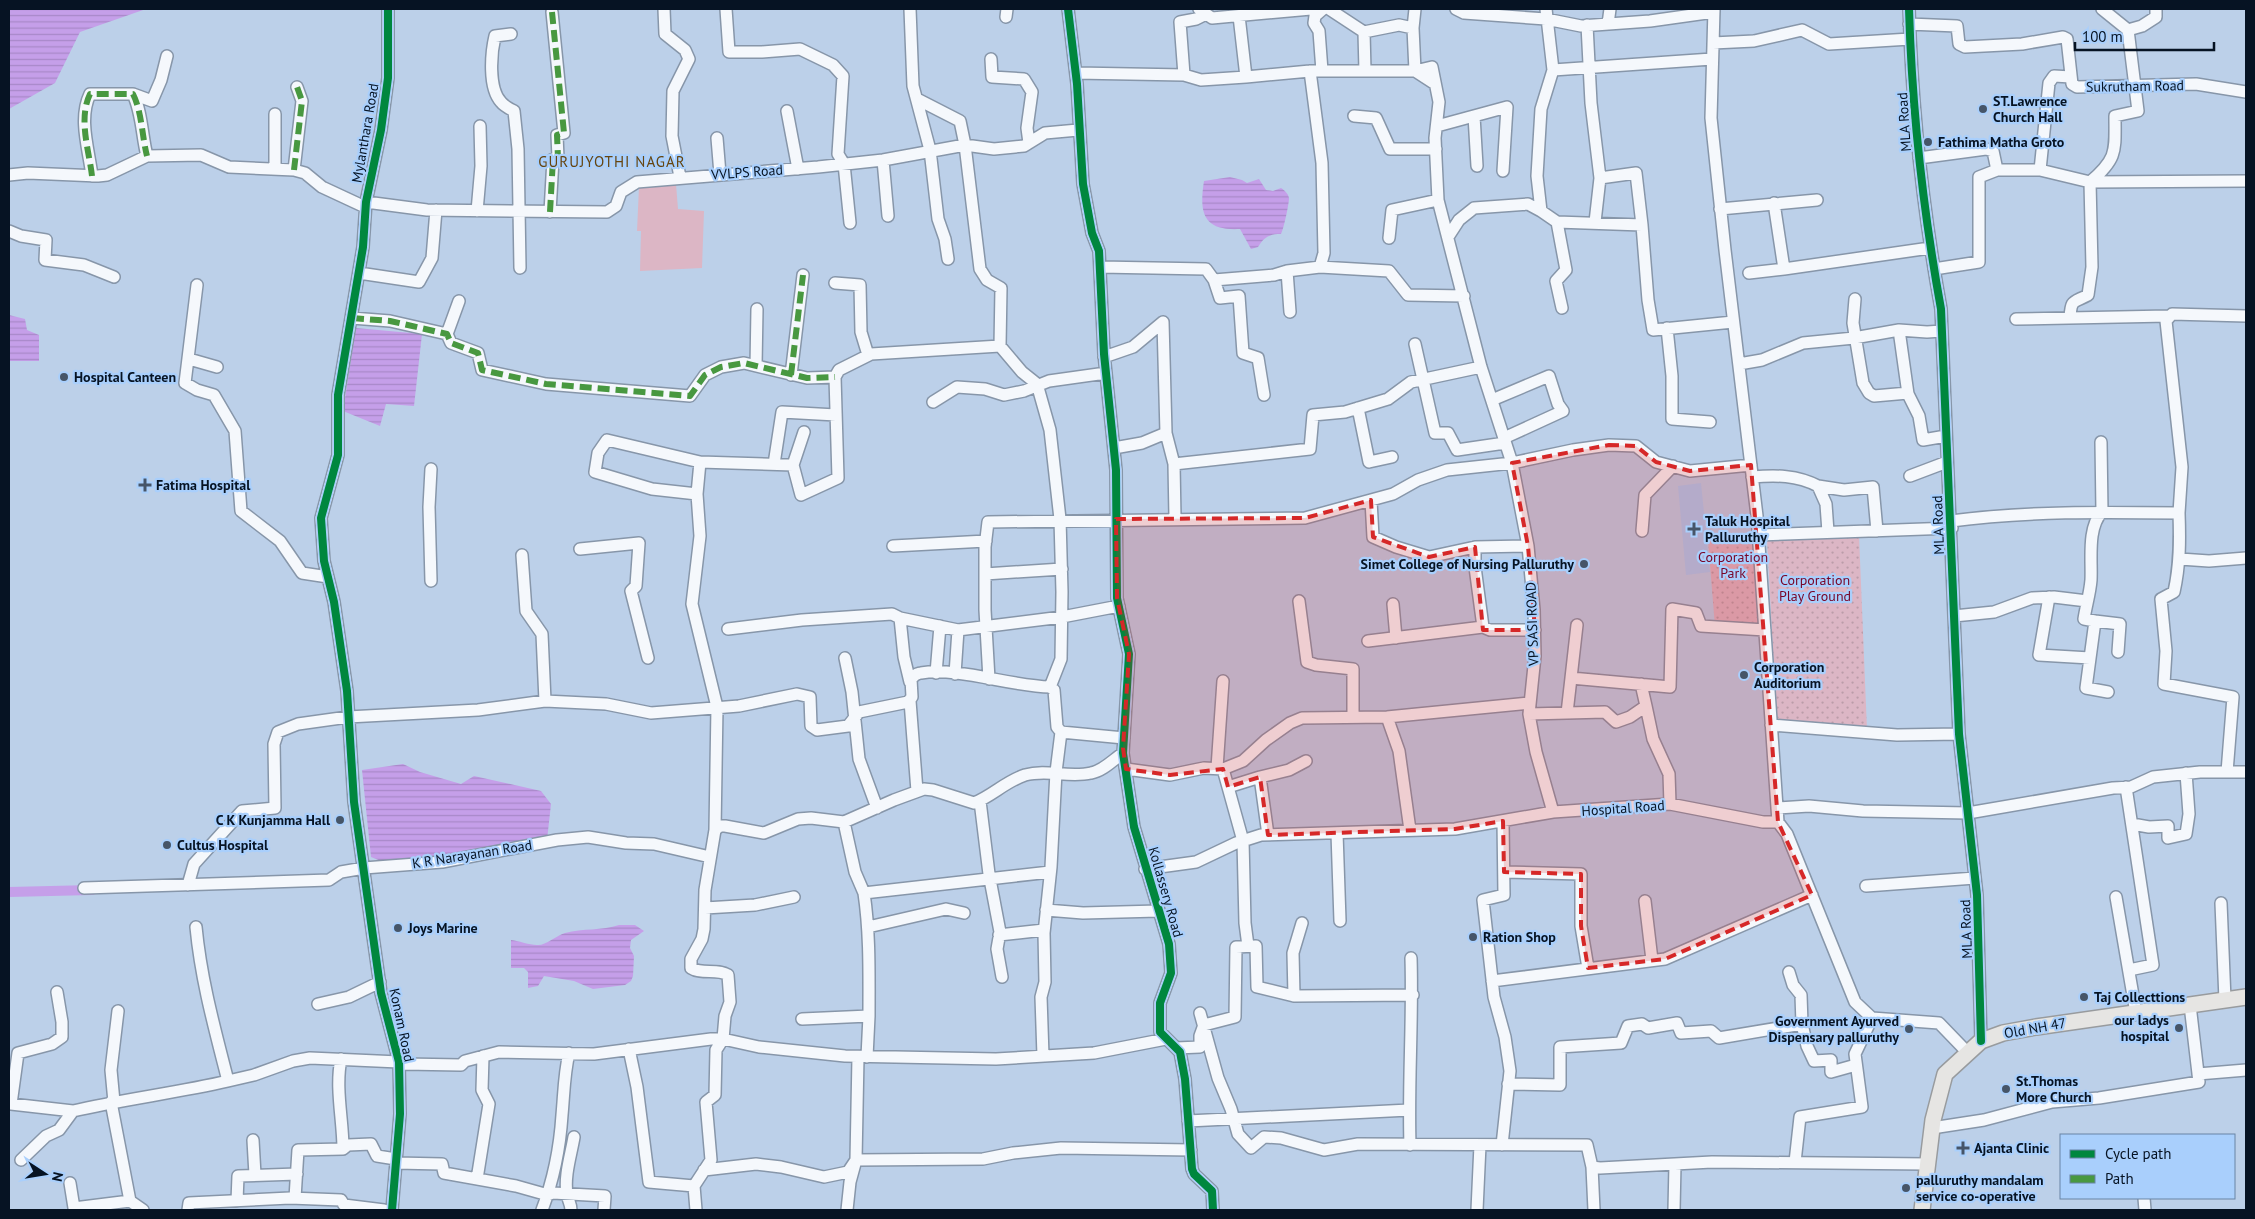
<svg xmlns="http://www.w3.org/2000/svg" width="2255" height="1219" font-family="'PT Sans',sans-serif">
<defs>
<pattern id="park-dots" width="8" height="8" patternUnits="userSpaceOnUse" patternTransform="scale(1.25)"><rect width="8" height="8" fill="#dcb6c5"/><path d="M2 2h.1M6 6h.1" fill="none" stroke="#bb9ca9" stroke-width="1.8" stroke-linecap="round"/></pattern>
<pattern id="water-rules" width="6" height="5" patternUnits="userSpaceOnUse" patternTransform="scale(1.25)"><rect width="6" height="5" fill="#c59fe9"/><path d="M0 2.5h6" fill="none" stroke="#a888c8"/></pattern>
</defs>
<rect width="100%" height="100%" fill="#bcd0e9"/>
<!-- built -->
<path fill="#acccf3" d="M1701 483 1710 572 1686 575 1678 486Z"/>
<!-- green -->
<path fill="#dcb6c5" d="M676 184 678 209 704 211 702 268 640 271 641 231H637L639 187Z"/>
<!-- park -->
<path fill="url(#park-dots)" d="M1859 535 1867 730 1777 727 1767 539Z
M1755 536 1760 630 1715 627 1708 540Z"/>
<!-- water -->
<path fill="url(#water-rules)" d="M9 9H146L80 32 55 83 9 109Z
M1230 177 1242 180 1247 183 1259 179 1266 190 1273 191 1281 188C1284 190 1288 193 1289 198 1289 204 1284 228 1281 234 1269 234 1264 237 1258 247L1251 249 1240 229C1203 231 1199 213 1204 181Z
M9 315 25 319 27 330 39 335V361H9Z
M356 328 422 334 414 406 386 404 380 426 343 411Z
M403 764 420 772 461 784 474 776 541 791 551 804 547 840 386 863 371 857 362 770Z
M619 925H635L644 931 631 940 630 948 634 956 633 976 631 981 625 985 593 989 574 981 544 976 538 986 528 988V972L524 968H511V940C520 941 529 945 537 945 545 946 556 936 565 933 583 928 602 931 619 925Z"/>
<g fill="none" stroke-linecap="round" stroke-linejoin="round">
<!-- canal -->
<path stroke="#c59fe9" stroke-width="10" d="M9 892 92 890"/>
<!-- minor casing -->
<g stroke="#8796a9" stroke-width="14">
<path id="minor" d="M388 9V78L381 130 366 202 363 247 338 395V455L321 518 324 561 334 602 347 691 354 802 381 993 399 1062 400 1114 392 1210
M664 9 665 34 685 50 689 59 673 91 672 136 680 177
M726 9 729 52H762L800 49 833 65 843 76 838 154 844 164 850 223
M910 9 913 86 930 150 938 219 945 239 948 259
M1068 9 1077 84 1083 184 1092 233 1099 251 1104 354 1116 470 1117 598 1129 654 1123 753 1134 827 1169 944 1171 973 1160 1003V1032L1180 1052 1185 1079 1192 1169 1194 1174 1212 1191 1213 1210
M1199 9 1212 18 1311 9
M1329 9 1364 32 1399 25 1413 28 1415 71 1435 84
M1456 9 1464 13 1546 19 1581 26 1650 21 1714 12
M1546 9 1553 70 1712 59
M1714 9 1711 118 1725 250 1757 516 1778 822
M1909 9C1912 109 1923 210 1941 309L1959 734 1977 895 1981 1041
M1006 17 1007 9
M1608 24 1610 9
M1909 24 1957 26 1959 44 1965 47 2022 44 2063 37 2067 39 2072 84 2077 87 2196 84 2246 92
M1587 25 1591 103 1600 178 1636 173 1642 225
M1413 28 1415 9
M2128 30 2142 26 2156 17V9
M1364 32 1365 71
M511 34 495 36C491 53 488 88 501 102 504 106 510 109 514 111L518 149 520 268
M1713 43 1754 41 1802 30 1829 44 1910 39
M991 59 992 77 1024 79 1032 92 1027 128 1029 143
M1553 70 1541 109 1537 176 1541 211 1557 222 1642 225 1648 300 1653 330 1733 322
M1322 71 1319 31 1314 23 1315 16 1323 9
M1076 73 1184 75 1201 80 1246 77 1239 16
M1184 75 1180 22 1196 19 1206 14
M1246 77 1310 71H1415L1432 67 1439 102 1435 138 1438 200 1481 367 1512 463 1528 546 1534 610 1535 656 1529 714 1536 752 1553 812
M133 94 152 101 161 80 167 56
M917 99 960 121 965 145 980 269 987 280 1001 288 1000 346 1022 372 1037 384 1050 430 1060 519 1062 592 1061 659 1050 687
M787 111 798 169
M275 114V169
M1354 116 1376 118 1390 149H1436
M1474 116 1477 166
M1437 126 1507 107 1503 171
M717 138 720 174
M1919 158 1986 149 1993 151 1997 170H2040L2049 83 2054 76 2071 77
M883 160 888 216
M294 170 302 101 297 87
M2040 170 2090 182 2246 181
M9 175 28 173 98 176 107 175 147 156 201 155 229 167 294 170 305 173 322 187 365 207
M92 176C89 150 78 119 90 94H133C142 112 142 137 147 156
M366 202 427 210 607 212 616 206 621 192 637 182 818 167 883 160 965 145 994 149 1024 146 1045 133 1078 130
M1774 203 1784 269 1930 248
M1720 209 1817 200
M477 211 481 166 480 126
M550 212 553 159 558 158 557 135 564 133 552 12
M1557 222 1566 270 1556 281 1562 308
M1595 222 1600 178
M9 231 21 236 46 240 45 260 84 265 114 277
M1448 237 1459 220 1474 208 1528 204 1541 211
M1389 238 1392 210 1438 200
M1100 267 1206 269 1214 280 1274 275 1287 271 1320 267 1324 253 1322 163 1310 71
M1320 267 1389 271 1408 295 1464 296
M1934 269 1979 262V177L1997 170
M1287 271 1290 312
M359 273 419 282 432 258 436 210
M1749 273 1784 269
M1214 280 1220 298 1239 296 1243 353 1258 358 1264 395
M835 283 860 285 861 332 868 355
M197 285 185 383 197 390 214 395 235 431 241 511 280 541 302 573 328 577
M1855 299 1853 323 1863 383 1869 393 1874 396 1908 393
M352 318 390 321 447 334 451 343 478 353 482 370 546 384 690 396 705 375 721 367 744 363 807 378 835 377
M2070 318C2071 299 2073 303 2088 295L2092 267 2090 182C2118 158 2115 151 2115 116L2138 111 2128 30 2102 9
M2016 319 2168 316
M1667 328 1672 376V419L1710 422
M1899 330 1908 394 1919 416 1923 440 1946 436
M447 334 459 301
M1415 344 1435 433H1448L1457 450 1505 443
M1104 357 1133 347 1163 322 1166 433
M189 359 217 367
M1739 364 1762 360 1803 343 1854 338 1899 330 1927 332 1942 331
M756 366 757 309
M791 375 803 275
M1492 400 1549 376 1558 404 1563 411 1504 438
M933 402 957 387 985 389 1004 395 1024 391 1049 381 1106 373
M1358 408 1369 462 1392 457
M804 432 793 465 801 495 838 478 835 377 839 370 871 354 1000 346
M2101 442 2102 512C2087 528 2092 559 2091 580 2090 593 2086 606 2084 619L2095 621 2086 688 2108 692
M1114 448 1142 443 1166 433 1174 464
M700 462 697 494 700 536 692 604 717 707 715 830
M774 464 782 412 836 415
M431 469 429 507 431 581
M1910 476 1947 462
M1752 477C1776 475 1797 475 1818 486L1826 504 1828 532
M1818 486 1844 490 1873 487 1877 531
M697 494 652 489 595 472 598 453 607 440 700 462 793 465
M1371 500 1373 537 1396 547 1429 557 1475 547 1528 546
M2179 513C2180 540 2180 565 2174 592L2161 599 2166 651 2164 684 2233 697 2227 772
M1175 518 1174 464 1310 449 1313 415 1345 412 1388 399 1411 382 1481 367
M1951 521C2027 511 2103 512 2179 513L2182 467 2166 321 2172 314 2246 316
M1642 531 1645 495 1673 466
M1758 535 1952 528
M893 546 986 541
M1475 547V567L1483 627 1490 630H1535
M580 549 639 543 636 586 631 591 648 658
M522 555 526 611 542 634 545 701
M2180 559 2209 561 2246 558
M985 574 1062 569
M2049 597 2039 655 2090 658
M1299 601 1307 662 1316 665 1353 669V717
M1393 604 1396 638
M1954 616 1994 612 2032 598 2054 597 2087 601
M900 618 904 657 910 682
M2095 621 2120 624 2118 652
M1577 625 1571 678 1670 687 1672 609 1696 613 1701 626 1765 630
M728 629 802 620 892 614 900 618 958 630
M1368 641 1483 627
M845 658 852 692 859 759 877 808
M936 673 940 626
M955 674 958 630 1062 617 1119 606
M989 679 985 610V547L988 522 1305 518 1393 494 1418 480 1447 470 1512 463 1573 450 1609 445 1636 446 1656 462 1690 471 1751 465
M910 701 917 791
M1646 706 1653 739 1669 774 1670 804
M1567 713 1571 678
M1529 714 1605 712 1616 722 1630 717 1646 706 1641 684
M1387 717 1399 751 1410 830
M1771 725 1897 735 1959 734
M1217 768 1223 681
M1126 769 1170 775 1204 768 1223 769 1243 761 1266 740 1290 723 1302 718 1387 717 1530 703
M1223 769 1243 841 1245 923 1248 946
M1260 777 1289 770 1306 761
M1228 787 1260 777 1268 835
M2126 787 2153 965 2129 970
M980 801 989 874 1000 932 997 949 1002 977
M1777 808 1809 806 1863 811 1968 813 2113 788 2131 787 2153 777 2200 772H2246
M844 822 855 872 864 893 1050 872
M2132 824 2149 827 2168 826V838L2186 834 2189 814 2186 773
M1337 833 1340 921
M1145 869 1196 862 1236 843 1261 835 1455 829 1553 812 1670 804 1763 822H1778L1787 834 1855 1002 1872 1018 1939 1023 1967 1052
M1504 872 1581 874V926L1588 968
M188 885 194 864 242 811 275 808 274 744 278 732 298 724 348 717 478 710 545 701 606 704 651 713 739 706 797 694 810 697 811 726 817 730 848 726 859 712 908 702 912 697 911 679C914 676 916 673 921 673 958 667 1010 686 1050 687L1054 690 1057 727 1061 732 1124 738
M1866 886 1975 878
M84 888 329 880 341 872 364 868 442 862 557 840 588 837 626 843 654 844 710 857
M2116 897 2136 1013
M1645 901 1652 960
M2221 903 2225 1000
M705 908 755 905 794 897
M1046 910 1083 913 1158 911
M868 927 946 909 964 913
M999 935 1044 930
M1789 972 1793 985 1801 995 1802 1024
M1492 981 1665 959 1812 895
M57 992 62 1022V1037L52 1044 18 1053 11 1104 73 1111
M1294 996 1293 953 1302 923
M318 1004 349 997 380 982
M1200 1013 1218 1078 1231 1109 1238 1134 1251 1148 1264 1137 1281 1138 1324 1150 1358 1144 1587 1145 1592 1167 1600 1168 1712 1162 1927 1164
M802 1019 869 1016C869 974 870 934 864 893
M1176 1048 1200 1047V1036L1204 1025 1235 1017 1236 947 1256 946 1257 987 1294 996 1413 995
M629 1049 637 1087 649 1182 694 1186 711 1160 706 1102 715 1095 716 1050 723 1039 725 1016 730 1002 728 975C717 968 702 975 691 968V959L702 939 704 929 705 890 715 830 720 826H725L764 833 798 819 811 818 844 822 894 800 924 789 933 790 974 803C992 796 1006 781 1025 775 1047 769 1069 778 1091 773 1103 771 1113 760 1123 753
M1043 1056 1041 997 1045 982 1044 933 1051 867 1056 772 1061 732
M867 1057 869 1016
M341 1059C335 1088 343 1120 343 1149L348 1145 371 1144 377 1156 396 1159
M2198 1074 2246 1070
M228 1081 254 1075 293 1061 310 1058 399 1062 404 1064 461 1065 465 1061 499 1052 594 1054 711 1039H723L759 1047 845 1056 996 1059 1094 1053 1166 1039
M1508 1084 1560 1085V1047L1621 1043 1628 1026 1642 1024 1648 1028 1677 1023 1681 1033 1711 1031 1719 1038 1802 1024 1807 1046 1814 1061 1831 1060V1072L1856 1065
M111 1102 130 1201 143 1210
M114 1102 111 1070 118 1011
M1188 1121 1409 1110
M1932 1128 1984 1120 2052 1102 2099 1098 2199 1082 2190 1005
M253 1140 255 1175
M1410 1145C1408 1082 1413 1020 1411 958
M1502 1145 1510 1071 1505 1037 1494 997 1483 900 1504 895 1503 821
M21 1160 46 1136 59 1130 73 1111C124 1099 176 1093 228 1081 215 1030 201 980 196 927
M856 1160 983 1159 1013 1153 1061 1148 1191 1150
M1795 1162 1800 1117 1862 1107 1855 1054 1872 1018
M396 1163 442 1164 444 1173 516 1186 548 1195 553 1193 605 1196 604 1210
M1592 1167 1594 1210
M704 1170 756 1164 781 1167 824 1177 848 1172 856 1160
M477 1179 489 1104 482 1090 483 1056
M70 1183 74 1208 130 1201
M694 1186 696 1210
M295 1198 298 1150 343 1149
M2144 1198 2145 1210
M237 1201 238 1176 297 1174
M188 1210 189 1203 290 1198 341 1200 344 1205 384 1210
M542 1210C553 1181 560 1146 562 1115 564 1094 564 1074 569 1053
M571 1210C571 1204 568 1200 567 1194 564 1176 571 1155 574 1137
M847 1210 850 1182 856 1160 858 1057
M1477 1210 1480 1145
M1674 1210 1675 1164"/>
</g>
<!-- major casing -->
<g stroke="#989b9e" stroke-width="18">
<path id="major" d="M1922 1210 1933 1120 1945 1074 1981 1041 2003 1033 2036 1027 2246 997"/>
</g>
<!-- minor -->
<use href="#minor" stroke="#f5f8fc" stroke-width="11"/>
<!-- major -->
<use href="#major" stroke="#e6e5e3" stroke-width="15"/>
<!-- quiet -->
<path stroke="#489840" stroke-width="6" stroke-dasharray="12 6" stroke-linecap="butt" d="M294 170 302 101 297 87
M92 176C89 150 78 119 90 94H133C142 112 142 137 147 156
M550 212 553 159 558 158 557 135 564 133 552 12
M352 318 390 321 447 334 451 343 478 353 482 370 546 384 690 396 705 375 721 367 744 363 807 378 835 377
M791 375 803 275"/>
<!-- cycleway casing -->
<g stroke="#a9cffc" stroke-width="11">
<path id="cycleway" d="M388 9V78L381 130 366 202 363 247 338 395V455L321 518 324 561 334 602 347 691 354 802 381 993 399 1062 400 1114 392 1210
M1068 9 1077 84 1083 184 1092 233 1099 251 1104 354 1116 470 1117 598 1129 654 1123 753 1134 827 1169 944 1171 973 1160 1003V1032L1180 1052 1185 1079 1192 1169 1194 1174 1212 1191 1213 1210
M1909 9C1912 109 1923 210 1941 309L1959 734 1977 895 1981 1041"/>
</g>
<!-- cycleway -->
<use href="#cycleway" stroke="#00873e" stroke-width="8"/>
</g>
<!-- marked area -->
<path fill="#d62828" fill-opacity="0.2" stroke="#d62828" stroke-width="4" stroke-dasharray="10 6" stroke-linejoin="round" d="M1609 445 1636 446 1656 462 1690 471 1751 465 1778 822 1812 895 1665 959 1588 968 1581 926V874L1504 872 1503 821 1455 829 1268 835 1260 777 1228 787 1223 769 1170 775 1126 769 1123 748 1129 654 1117 598 1116 519 1305 518 1371 500 1373 537 1429 557 1475 547 1483 630H1535L1528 546 1512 463Z"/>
<!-- markers -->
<g fill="#465568" stroke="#a9cffc" stroke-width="2">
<circle cx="1983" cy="109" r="5"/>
<circle cx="1928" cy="142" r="5"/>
<circle cx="64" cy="377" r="5"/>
<path d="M142.5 477.5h5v5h5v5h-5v5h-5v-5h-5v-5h5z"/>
<path d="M1691.5 521.5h5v5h5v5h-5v5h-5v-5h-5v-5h5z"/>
<circle cx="1584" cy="564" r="5"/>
<circle cx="1744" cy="675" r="5"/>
<circle cx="340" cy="820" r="5"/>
<circle cx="167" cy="845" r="5"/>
<circle cx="398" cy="928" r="5"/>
<circle cx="1473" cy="937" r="5"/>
<circle cx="2084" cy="997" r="5"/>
<circle cx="2179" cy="1028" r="5"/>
<circle cx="1909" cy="1029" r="5"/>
<circle cx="2006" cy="1089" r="5"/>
<path d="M1960.5 1140.5h5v5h5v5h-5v5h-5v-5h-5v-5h5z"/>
<circle cx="1906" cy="1188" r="5"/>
</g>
<g text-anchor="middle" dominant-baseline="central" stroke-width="4.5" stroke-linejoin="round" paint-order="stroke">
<!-- street labels -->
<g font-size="14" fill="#061323" stroke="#a9cffc">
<text transform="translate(2135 86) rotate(-1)">Sukrutham Road</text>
<text transform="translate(1904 122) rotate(-94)">MLA Road</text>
<text transform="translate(365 133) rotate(-80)">Mylanthara Road</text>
<text transform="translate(747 172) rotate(-4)">VVLPS Road</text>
<text transform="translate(1938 525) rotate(-92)">MLA Road</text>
<text transform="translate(1532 624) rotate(-92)">VP SASI ROAD</text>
<text transform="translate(1623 808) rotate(-4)">Hospital Road</text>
<text transform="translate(472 854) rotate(-9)">K R Narayanan Road</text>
<text transform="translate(1166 892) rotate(74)">Kollassery Road</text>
<text transform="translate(1966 929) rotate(-92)">MLA Road</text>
<text transform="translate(402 1025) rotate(78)">Konam Road</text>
<text transform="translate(2035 1028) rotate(-10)">Old NH 47</text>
</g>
<!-- poi labels -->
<g font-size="14" font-weight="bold" fill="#061323" stroke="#a9cffc" text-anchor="start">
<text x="1993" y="101">ST.Lawrence<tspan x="1993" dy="16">Church Hall</tspan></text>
<text x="1938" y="142">Fathima Matha Groto</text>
<text x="74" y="377">Hospital Canteen</text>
<text x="156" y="485">Fatima Hospital</text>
<text x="1705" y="521">Taluk Hospital<tspan x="1705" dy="16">Palluruthy</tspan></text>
<text x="1574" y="564" text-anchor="end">Simet College of Nursing Palluruthy</text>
<text x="1754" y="667">Corporation<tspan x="1754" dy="16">Auditorium</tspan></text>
<text x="330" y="820" text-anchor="end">C K Kunjamma Hall</text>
<text x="177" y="845">Cultus Hospital</text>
<text x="408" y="928">Joys Marine</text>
<text x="1483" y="937">Ration Shop</text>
<text x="2094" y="997">Taj Collecttions</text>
<text x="2169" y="1020" text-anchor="end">our ladys<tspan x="2169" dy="16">hospital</tspan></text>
<text x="1899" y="1021" text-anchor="end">Government Ayurved<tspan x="1899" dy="16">Dispensary palluruthy</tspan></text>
<text x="2016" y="1081">St.Thomas<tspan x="2016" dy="16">More Church</tspan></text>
<text x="1974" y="1148">Ajanta Clinic</text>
<text x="1916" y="1180">palluruthy mandalam<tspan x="1916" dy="16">service co-operative</tspan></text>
</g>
<!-- park labels -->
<g font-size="14" fill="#780527" stroke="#a9cffc">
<text x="1733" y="557">Corporation<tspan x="1733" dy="16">Park</tspan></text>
<text x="1815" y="580">Corporation<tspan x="1815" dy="16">Play Ground</tspan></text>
</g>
<!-- neighbourhood labels -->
<g font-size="15" letter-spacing="1" fill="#664510" stroke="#a9cffc">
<text x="612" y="161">GURUJYOTHI NAGAR</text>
</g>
</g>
<!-- border -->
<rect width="2255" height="1219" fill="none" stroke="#061323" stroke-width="20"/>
<!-- legend -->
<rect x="2060" y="1134" width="175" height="65" fill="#a9cffc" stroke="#6884a5"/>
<rect x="2070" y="1150" width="25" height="8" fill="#00873e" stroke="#6884a5"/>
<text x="2105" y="1159" font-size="15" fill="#061323">Cycle path</text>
<rect x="2070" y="1175" width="25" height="8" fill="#489840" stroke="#6884a5"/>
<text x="2105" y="1184" font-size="15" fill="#061323">Path</text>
<!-- north arrow -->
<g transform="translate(45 1174) rotate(102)" stroke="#a9cffc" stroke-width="4" paint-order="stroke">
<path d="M0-4L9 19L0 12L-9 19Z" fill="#061323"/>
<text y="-8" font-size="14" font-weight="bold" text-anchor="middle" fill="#061323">N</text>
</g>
<!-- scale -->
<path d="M2075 42v8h139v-8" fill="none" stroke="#061323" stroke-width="2.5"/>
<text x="2082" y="42" font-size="15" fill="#061323" stroke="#a9cffc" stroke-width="4" paint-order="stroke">100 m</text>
</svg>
